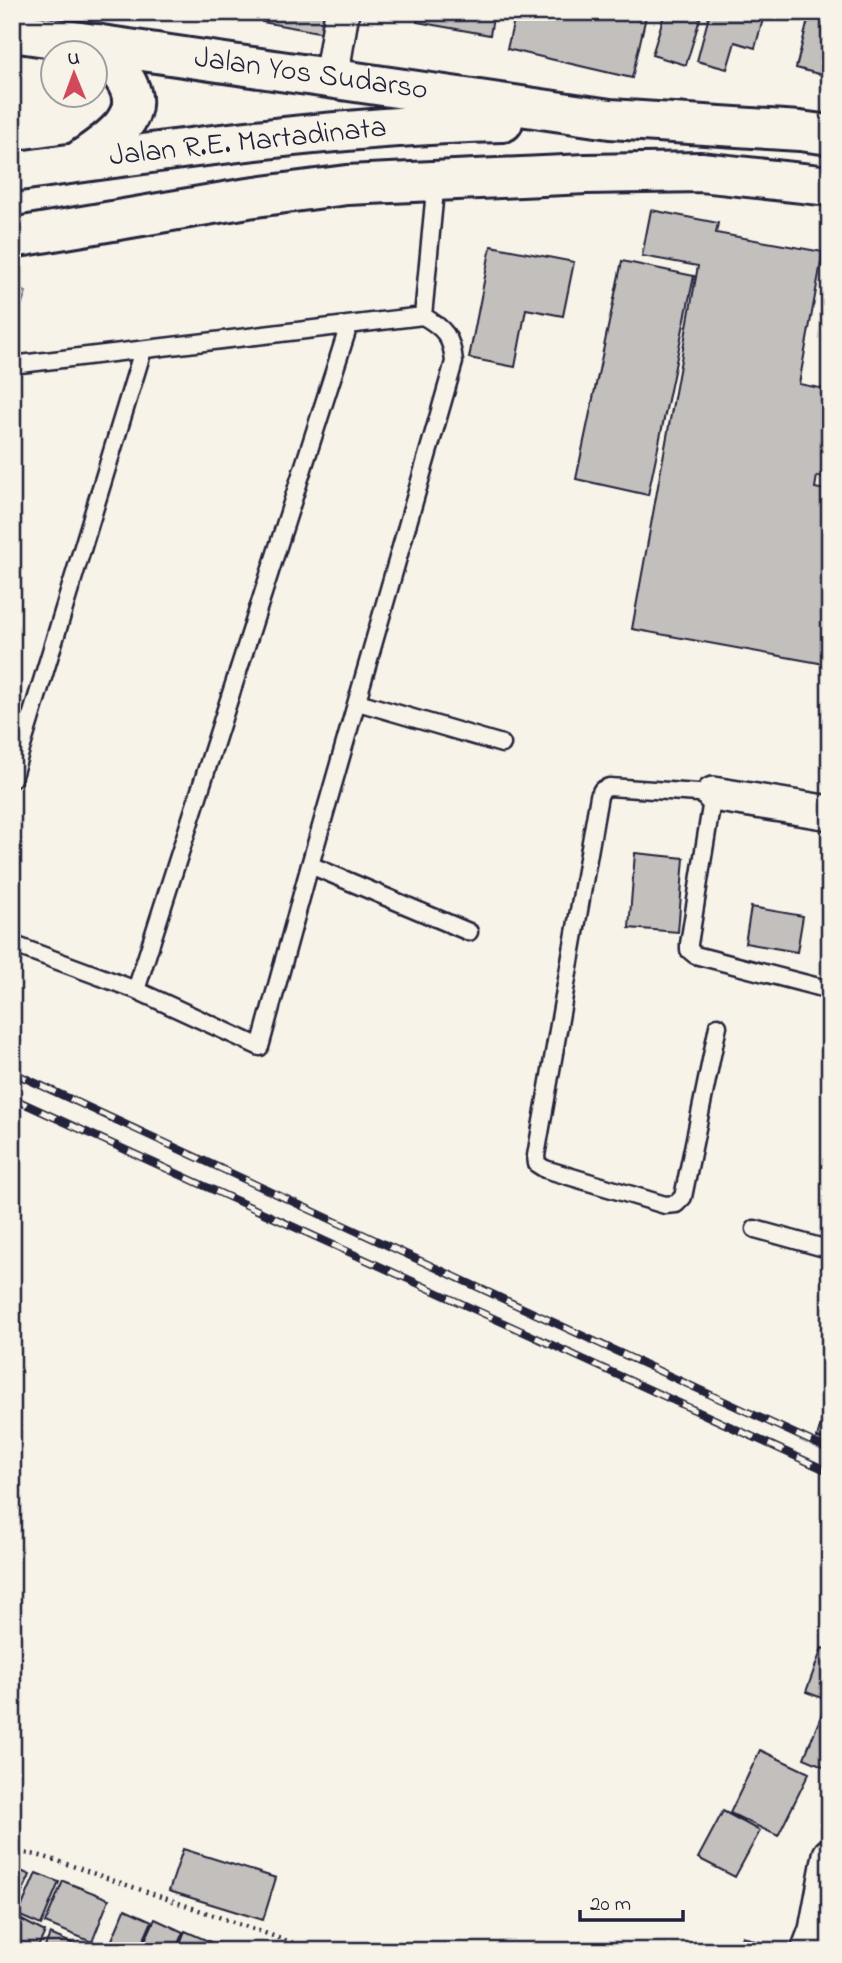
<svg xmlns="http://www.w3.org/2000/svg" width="842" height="1963" font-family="'Indie Flower',sans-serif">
<rect width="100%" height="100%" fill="#f7f3e8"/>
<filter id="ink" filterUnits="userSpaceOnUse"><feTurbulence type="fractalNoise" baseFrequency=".0143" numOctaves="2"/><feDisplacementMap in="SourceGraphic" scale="14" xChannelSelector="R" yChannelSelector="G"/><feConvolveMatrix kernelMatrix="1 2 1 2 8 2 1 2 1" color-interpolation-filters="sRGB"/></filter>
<g filter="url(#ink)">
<!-- green -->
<path fill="#d8d5cf" stroke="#7d7c85" stroke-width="2" d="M12 286 26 292 12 332Z"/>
<!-- building -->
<path fill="#c2bfbd" stroke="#22223b" stroke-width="2" d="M263 12H333L330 34 262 22Z
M381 12H412L411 19 381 15Z
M419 12H494L490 35 417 22Z
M516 12H647L632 78 507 49Z
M665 12H702L686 65 652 55Z
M710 12H765L755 48 735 42 727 69 697 61Z
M810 12H830V77L796 68Z
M651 210 718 223 716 233 823 252 799 384 830 390V479L817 476 815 488 830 491V665L632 629 698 266 642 256Z
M491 246 574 262 563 316 526 309 515 367 469 358Z
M622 261 694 276 648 495 576 479Z
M635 853 684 858 678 932 629 928Z
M751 907 803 916 797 952 745 943Z
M827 1402H830V1441L817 1438Z
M822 1648 830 1651V1701L806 1692Z
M825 1706 830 1708V1769L804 1758Z
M760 1750 809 1773 778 1836 730 1813Z
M723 1811 760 1831 735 1877 698 1858Z
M183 1849 276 1878 263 1920 169 1891Z
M12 1867 30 1875 14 1911 12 1910Z
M36 1873 59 1882 41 1925 18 1915Z
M63 1881 109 1899 92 1942 45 1923Z
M125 1909 152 1921 139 1951H133L111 1942Z
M16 1917 45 1932 36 1951H12V1925Z
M155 1919 183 1932 175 1951H140Z
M185 1931 213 1943 209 1951H177Z
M50 1934 81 1947 79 1951H43Z
M742 1936 780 1951H737Z
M217 1943 237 1951H213Z"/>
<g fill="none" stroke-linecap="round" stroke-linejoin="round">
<!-- service casing -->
<g stroke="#22223b" stroke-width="21">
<path id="service" d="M423 316 436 180
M12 365 423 316C444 328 452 337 454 362L310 865 260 1047 136 990 12 944
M358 702 502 744
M12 779 143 350
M310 865 469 932
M136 990 349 325
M718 1026 683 1197 676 1204 665 1205 545 1169 537 1164 536 1156 599 796 602 790 609 787 713 794 689 944V950L695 955 830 990
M755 1229 824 1248H830"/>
</g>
<!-- minor casing -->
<g stroke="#22223b" stroke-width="38">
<path id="minor" d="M331 78 342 12
M713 794 830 813
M808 1951 816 1930 830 1855"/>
</g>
<!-- trunk casing -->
<g stroke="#22223b" stroke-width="44">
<path id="trunk" d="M12 32 610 119 800 131 830 135
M78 162C101 145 146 121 128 85 121 71 108 57 98 44
M12 172C175 149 339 126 503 122
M12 238 248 198 347 185 586 174 701 172 830 186"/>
</g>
<!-- path -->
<path stroke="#22223b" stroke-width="4.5" stroke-dasharray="2 5" stroke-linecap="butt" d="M12 1851 37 1855 58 1861 305 1947"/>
<!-- service -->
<use href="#service" stroke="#f7f3e8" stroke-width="16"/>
<!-- minor -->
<use href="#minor" stroke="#f7f3e8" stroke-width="33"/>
<!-- trunk -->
<use href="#trunk" stroke="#f7f3e8" stroke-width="38"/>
<!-- rail casing -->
<g stroke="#22223b" stroke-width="8">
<path id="rail" d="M12 1072 830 1450
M12 1098 830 1472"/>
</g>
<!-- rail -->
<use href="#rail" stroke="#f7f3e8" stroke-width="5" stroke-dasharray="16" stroke-linecap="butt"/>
</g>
</g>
<g text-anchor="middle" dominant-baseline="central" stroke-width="5" stroke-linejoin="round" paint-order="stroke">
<!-- street labels -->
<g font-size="30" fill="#22223b" stroke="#f7f3e8">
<text transform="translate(311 75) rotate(8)">Jalan Yos Sudarso</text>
<text transform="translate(248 143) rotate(-6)">Jalan R.E. Martadinata</text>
</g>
</g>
<!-- margin -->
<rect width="842" height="1963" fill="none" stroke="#f7f3e8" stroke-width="42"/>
<rect x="21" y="21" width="800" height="1921" fill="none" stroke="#22223b" stroke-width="2.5" filter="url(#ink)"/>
<!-- north arrow -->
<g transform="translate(74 74) rotate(359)"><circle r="33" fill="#f7f3e8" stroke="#a29fa3" stroke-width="2"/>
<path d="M0-5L12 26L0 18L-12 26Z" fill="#d1495b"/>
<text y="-10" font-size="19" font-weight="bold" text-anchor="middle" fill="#22223b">U</text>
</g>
<!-- scale -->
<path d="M580 1910v10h103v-10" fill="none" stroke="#22223b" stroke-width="3.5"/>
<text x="590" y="1910" font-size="21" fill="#22223b" stroke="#f7f3e8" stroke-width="5" paint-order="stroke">20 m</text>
</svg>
